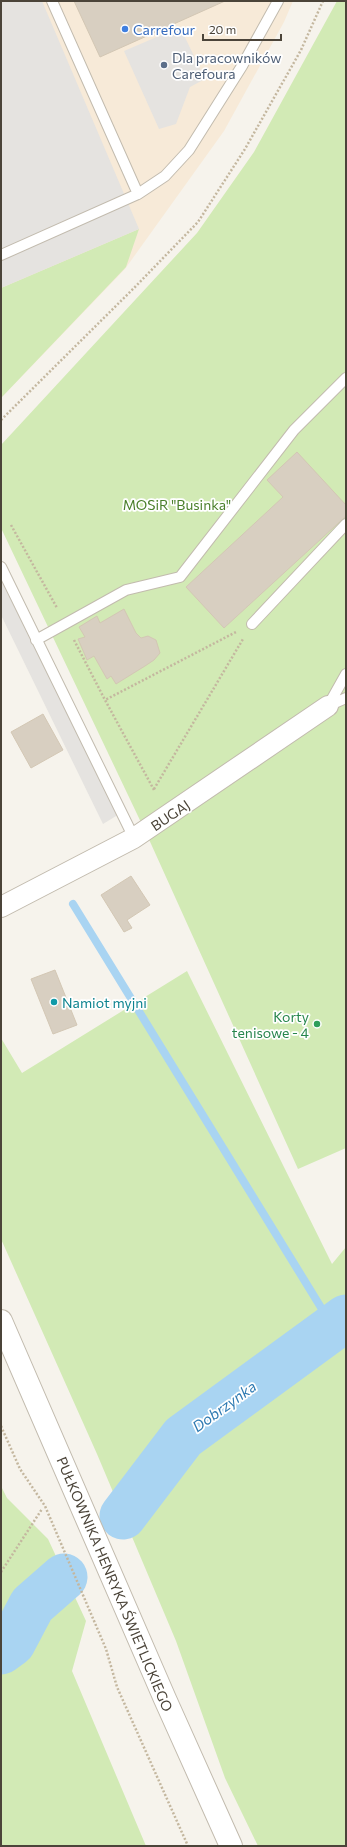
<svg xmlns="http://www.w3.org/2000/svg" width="347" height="1847" font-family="Commissioner,sans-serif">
<rect width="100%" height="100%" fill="#f6f3ec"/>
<!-- commercial -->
<path fill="#f7ead8" d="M1 1H293L284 22 224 131 125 269 1 398Z"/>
<!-- green -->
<path fill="#d2eab5" d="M337 1H346V1148L298 1169 147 835 1 528V445L197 233 254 152Z
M139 229 126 267 1 398V288Z
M187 971 332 1264 346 1247V1846H258L225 1778 176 1641 97 1454 1 1239V1038L22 1073Z
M1 1486 7 1498 48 1539 86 1621 72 1671 146 1846H1Z"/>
<!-- parking -->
<path fill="#e5e3e0" d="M1 1H42L139 229 1 288Z
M180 27 205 79 190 87 176 124 159 129 124 51Z
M1 567 121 813 103 824 1 615Z"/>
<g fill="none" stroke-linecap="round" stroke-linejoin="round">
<!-- stream -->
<path stroke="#a9d4f2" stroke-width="8" d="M73 904 333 1327"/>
<!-- river -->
<path stroke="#a9d4f2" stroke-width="47" d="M123 1516 183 1437 346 1318
M1 1651 12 1643 32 1605 64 1577"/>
</g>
<!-- building -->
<path fill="#d8cfc1" stroke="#d3c7b4" d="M74 1H225L100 57Z
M297 452 346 505V516L224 628 186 587 283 497 267 480Z
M124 609 136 633 141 638 148 636 156 640 160 653 154 660 145 666 116 684 111 676 107 679 94 656 87 660 78 639 85 637 79 627 97 616 100 623Z
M43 714 63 750 31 768 11 732Z
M131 876 150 905 127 920 132 928 124 932 101 895Z
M55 970 77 1025 53 1034 31 979Z"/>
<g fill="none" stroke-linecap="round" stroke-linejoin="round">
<!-- service casing -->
<g stroke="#c2bbae" stroke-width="12">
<path id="service" d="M138 194 165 176 189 150 242 66 278 1
M1 255 138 194 52 1
M1 567 134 838
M252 624 346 524
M36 640 126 590 180 577 294 430 346 378
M328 706 346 674
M328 706 346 698"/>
</g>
<!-- minor casing -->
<g stroke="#c2bbae" stroke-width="22">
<path id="minor" d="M1 907 134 838 328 706"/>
</g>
<!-- tertiary casing -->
<g stroke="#c2bbae" stroke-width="24">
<path id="tertiary" d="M1 1321 165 1699 231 1846"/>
</g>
<!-- path -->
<path stroke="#c4b79f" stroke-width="2.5" stroke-dasharray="2 2" stroke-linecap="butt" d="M1 420 135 287 198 222 245 149 301 50 323 1
M11 525 57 608
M74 640 105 700
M154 789 243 639
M154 790 105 700 236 632
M1 1426 20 1469 45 1506 106 1649 117 1687 188 1846
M1 1572 42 1509"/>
<!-- service -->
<use href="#service" stroke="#fff" stroke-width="10"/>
<!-- minor -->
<use href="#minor" stroke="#fff" stroke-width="20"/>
<!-- tertiary -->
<use href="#tertiary" stroke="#fff" stroke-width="22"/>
</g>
<!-- markers -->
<circle fill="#3f7fe0" stroke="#fff" stroke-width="1.5" cx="125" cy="29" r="4"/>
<circle fill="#5c6f8a" stroke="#fff" stroke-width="1.5" cx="164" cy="65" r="4"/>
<circle fill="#0f9aa8" stroke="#fff" stroke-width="1.5" cx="54" cy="1002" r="4"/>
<circle fill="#2e9e5b" stroke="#fff" stroke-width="1.5" cx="317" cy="1024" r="4"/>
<g text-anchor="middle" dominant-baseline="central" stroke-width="3.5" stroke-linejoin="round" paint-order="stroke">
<!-- shop labels -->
<g font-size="14" fill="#366cbe" stroke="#fff" text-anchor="start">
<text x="133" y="29">Carrefour</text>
</g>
<!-- service labels -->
<g font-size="14" fill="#4e5e75" stroke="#fff" text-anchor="start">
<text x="172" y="57">Dla pracowników<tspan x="172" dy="16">Carefoura</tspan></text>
</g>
<!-- park labels -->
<g font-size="14" fill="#4a7f2a" stroke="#fff">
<text x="177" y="504">MOSiR "Businka"</text>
</g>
<!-- street labels -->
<g font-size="14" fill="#4b4439" stroke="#fff">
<text transform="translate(170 815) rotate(-34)">BUGAJ</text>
<text transform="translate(115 1584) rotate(67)">PUŁKOWNIKA HENRYKA ŚWIETLICKIEGO</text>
</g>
<!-- culture labels -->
<g font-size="14" fill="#0d838f" stroke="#fff" text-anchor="start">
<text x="62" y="1002">Namiot myjni</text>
</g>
<!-- leisure labels -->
<g font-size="14" fill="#27864d" stroke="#fff" text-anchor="end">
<text x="309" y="1016">Korty<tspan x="309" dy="16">tenisowe - 4</tspan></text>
</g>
<!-- water labels -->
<g font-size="15" font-style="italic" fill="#2e7ab2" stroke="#fff">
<text transform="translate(224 1406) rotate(-36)">Dobrzynka</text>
</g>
</g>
<!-- border -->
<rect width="347" height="1847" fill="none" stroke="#4b4439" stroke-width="4"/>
<!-- scale -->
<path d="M203 34v6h78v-6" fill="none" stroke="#4b4439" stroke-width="2"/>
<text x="209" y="34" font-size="12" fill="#4b4439" stroke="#ffffff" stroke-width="3" paint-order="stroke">20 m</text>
</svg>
